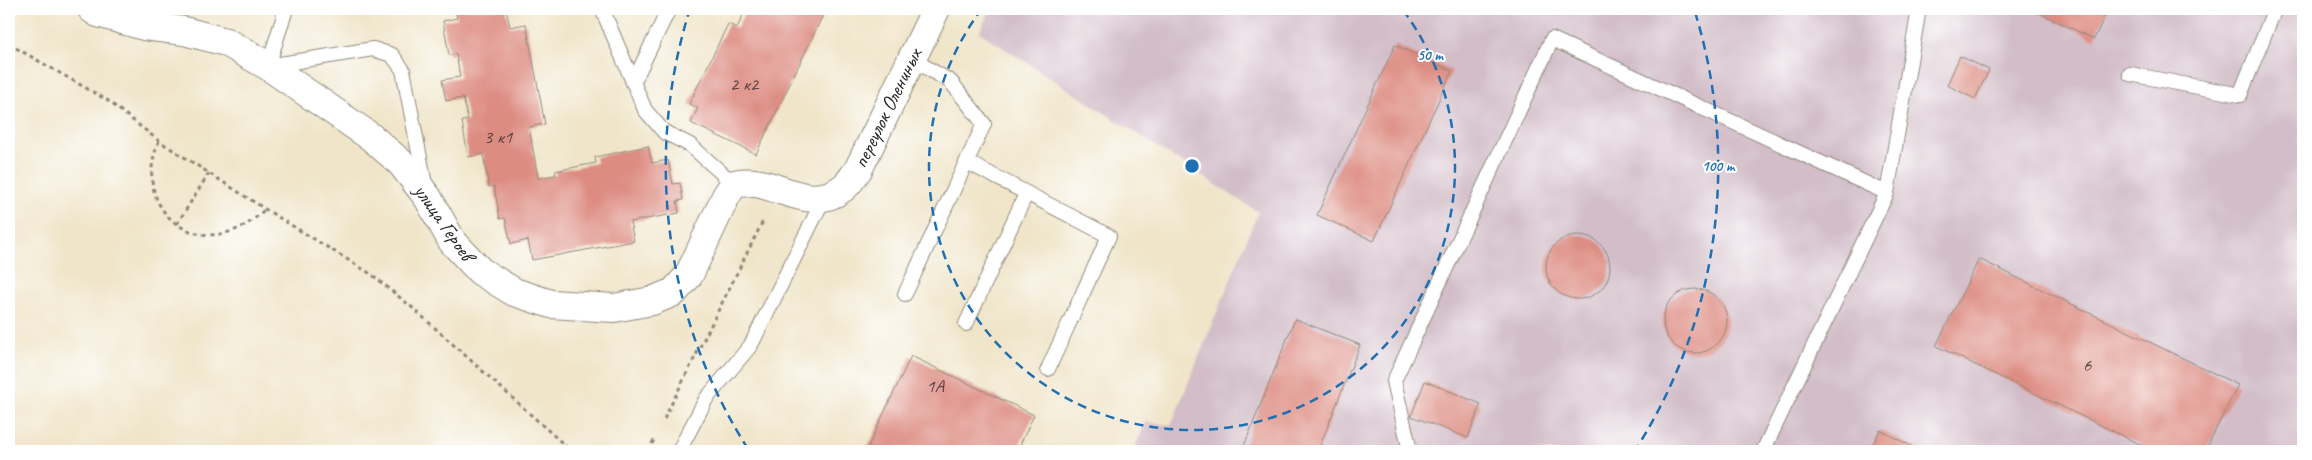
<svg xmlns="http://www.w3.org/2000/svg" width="2312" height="460" font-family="Caveat,sans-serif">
<rect width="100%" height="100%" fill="#fff"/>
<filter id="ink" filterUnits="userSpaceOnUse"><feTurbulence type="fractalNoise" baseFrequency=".02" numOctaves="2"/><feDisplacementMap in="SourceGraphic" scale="10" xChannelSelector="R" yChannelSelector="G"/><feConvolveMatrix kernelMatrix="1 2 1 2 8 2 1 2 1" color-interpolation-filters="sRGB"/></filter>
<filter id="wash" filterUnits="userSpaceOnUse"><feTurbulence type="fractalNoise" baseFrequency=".0096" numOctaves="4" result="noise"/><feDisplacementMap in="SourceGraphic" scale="20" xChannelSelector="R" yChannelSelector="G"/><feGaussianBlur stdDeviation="1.12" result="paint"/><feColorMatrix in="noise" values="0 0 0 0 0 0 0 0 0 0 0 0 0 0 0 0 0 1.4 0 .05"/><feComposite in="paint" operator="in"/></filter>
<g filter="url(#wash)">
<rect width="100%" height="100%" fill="#f0e5c9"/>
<!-- industrial -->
<path fill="#d2bdc8" d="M991 9H2303V451H1133L1146 422 1171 425 1258 212 979 32Z"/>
<g id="blocks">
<!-- building -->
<path fill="#dd8c82" d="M455 9H506L510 27 526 24 545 124 529 127 538 178 556 175 555 171 596 163 595 157 648 146 652 163 668 160 673 184 680 183 683 200 677 201 679 213 630 222 634 241 532 260 528 240 511 244 505 218 500 219 494 186 489 187 483 154 468 157 462 121 468 120 463 98 446 101 442 80 460 77 456 54 449 55 443 21 457 18Z
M746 9H826L756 154 691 123 698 108 689 104 728 24 737 28Z
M2031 9H2108L2094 39Z
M1395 45 1452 71 1374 241 1317 215Z
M1960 56 1989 70 1975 99 1947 85Z
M1546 267a32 32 0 1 1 64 0a32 32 0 1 1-64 0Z
M1979 259 2238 385 2205 451H2154L1936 346Z
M1663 321a32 32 0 1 1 64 0a32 32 0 1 1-64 0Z
M1295 319 1360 345 1318 451H1242Z
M911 356 1034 415 1017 451H866Z
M1425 381 1481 404 1468 438 1411 416Z
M1880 430 1921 451H1869Z"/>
</g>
</g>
<g filter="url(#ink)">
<use href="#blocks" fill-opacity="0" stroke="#8e887a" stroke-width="1"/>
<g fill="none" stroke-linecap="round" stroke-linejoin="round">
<!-- service casing -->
<g stroke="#8e887a" stroke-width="16">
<path id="service" d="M286 9 268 66 373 49 392 55 403 70 425 184
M602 9 645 110 664 132 690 145 734 184
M2130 74 2240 95 2274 11 2269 9
M633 83 669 9
M967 162 1109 236 1048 369
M905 294 984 124 951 82 912 59
M966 324 1026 194
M679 451 706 399 751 345 825 196
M1410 451 1394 381 1552 39 1887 193
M1763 451 1887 193 1919 9"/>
</g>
<!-- minor casing -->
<g stroke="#8e887a" stroke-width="30">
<path id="minor" d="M92 9 98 13 144 26 184 31 226 42 268 66 371 137 401 163 428 198 452 241 480 271 514 292 551 304 614 308 652 301 674 292 689 275 726 196 734 184C772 174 806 216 843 188 849 184 853 176 858 170L936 9"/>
</g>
<!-- path -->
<path stroke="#8e887a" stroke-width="3" stroke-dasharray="4 4" stroke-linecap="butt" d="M9 44 107 100 159 141 265 209 371 274 414 309 571 451
M159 141C127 215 208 269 265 209
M177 224 209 173
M664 419 764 219
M648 451 655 438"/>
<!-- service -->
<use href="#service" stroke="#fff" stroke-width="14"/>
<!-- minor -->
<use href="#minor" stroke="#fff" stroke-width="28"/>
</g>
</g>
<!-- distance rings -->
<g fill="none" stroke="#1f6fb2" stroke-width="2.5" stroke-dasharray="9 6">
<path d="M1403 10A263 263 0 1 1 981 10"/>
<path d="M748 449A526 526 0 0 1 689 12M1695 12A526 526 0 0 1 1636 449"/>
</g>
<g text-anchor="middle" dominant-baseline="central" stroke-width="4" stroke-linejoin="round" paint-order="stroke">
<!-- number labels -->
<g font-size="19" fill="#584341">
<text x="744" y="84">2 к2</text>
<text x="498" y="137">3 к1</text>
<text x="2087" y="365">6</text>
<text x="935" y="386">1А</text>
</g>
<!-- street labels -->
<g font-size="21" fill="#2b2b2b" stroke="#fff">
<text transform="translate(887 108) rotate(-64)">переулок Олениных</text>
<text transform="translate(444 222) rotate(55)">улица Героев</text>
</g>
</g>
<circle cx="1192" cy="166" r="8" fill="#1f6fb2" stroke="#fff" stroke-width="2.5"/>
<g font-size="15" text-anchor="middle" font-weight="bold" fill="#1f6fb2" stroke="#fff" stroke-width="4" stroke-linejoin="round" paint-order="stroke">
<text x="1430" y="60">50 m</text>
<text x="1718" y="171">100 m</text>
</g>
<!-- margin -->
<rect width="2312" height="460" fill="none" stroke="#fff" stroke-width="30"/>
</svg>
